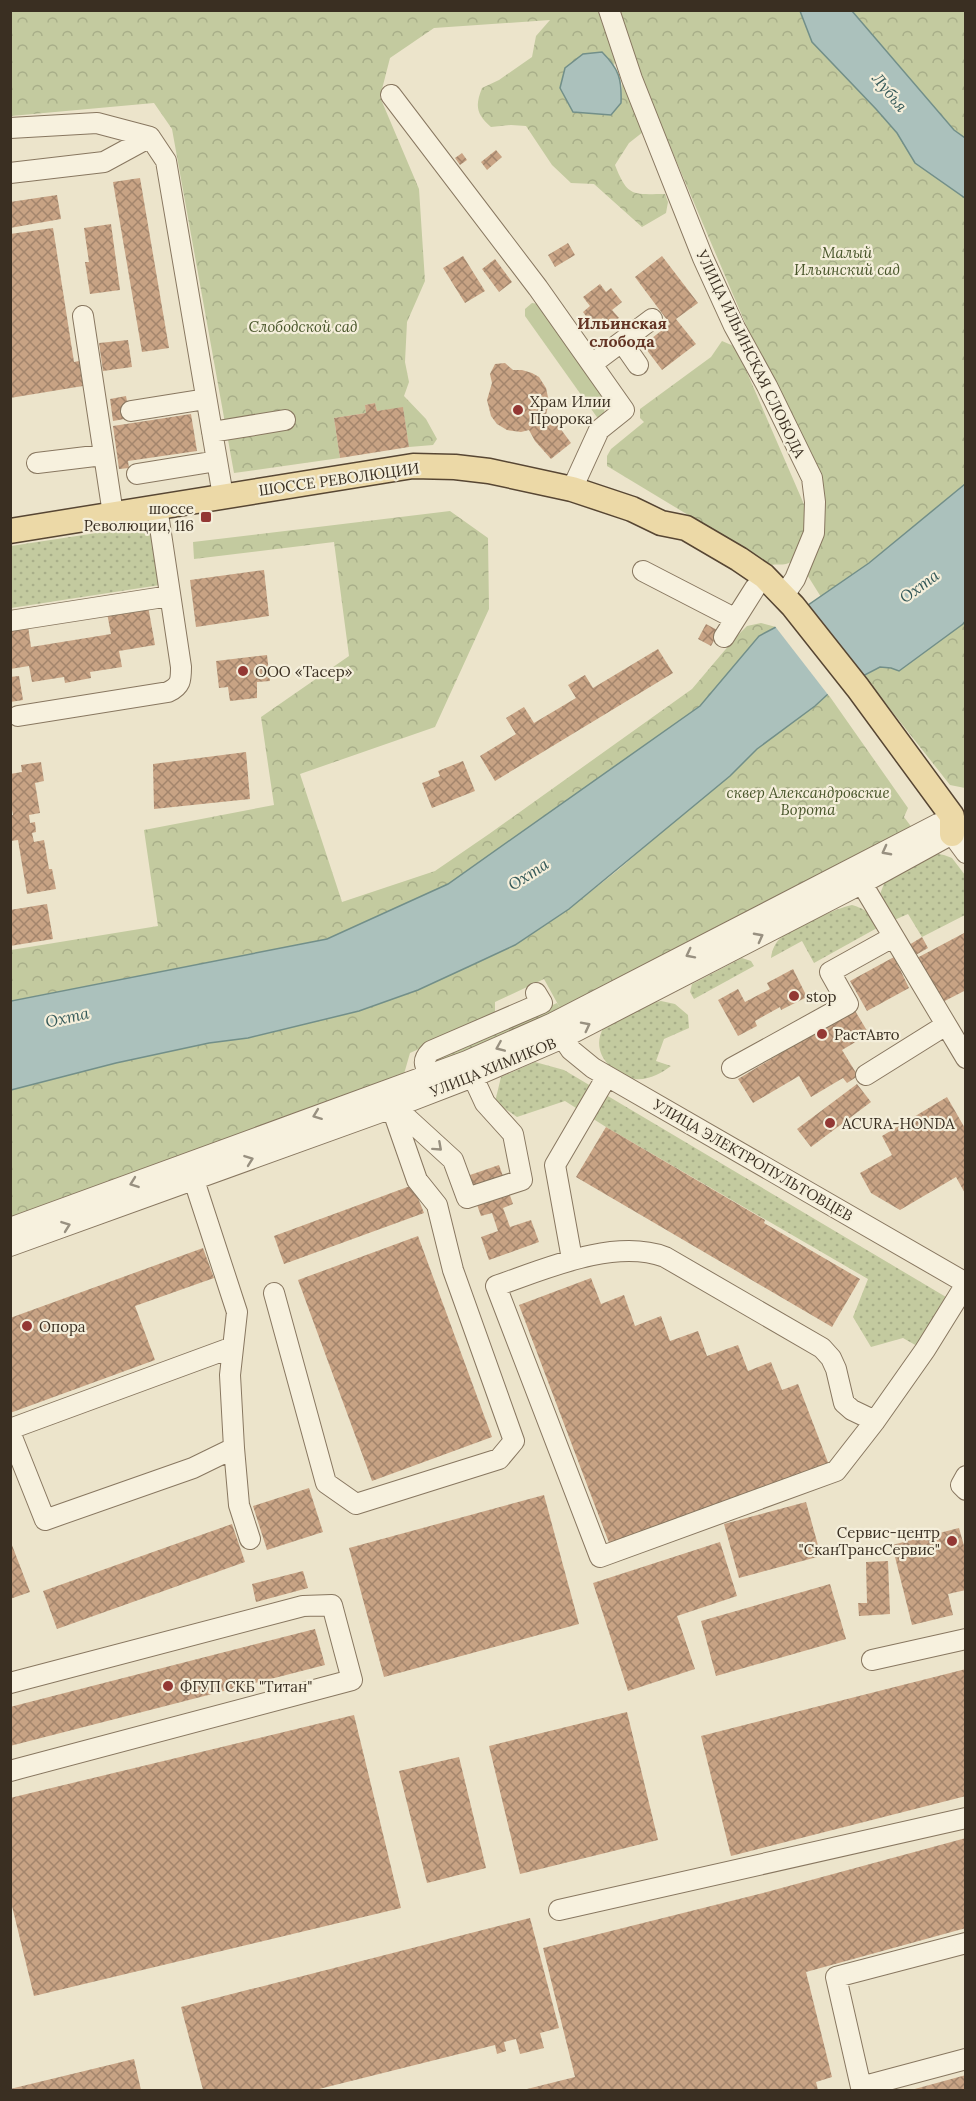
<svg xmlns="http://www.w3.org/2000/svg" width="976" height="2101" font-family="Lora,serif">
<defs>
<pattern id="grass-dots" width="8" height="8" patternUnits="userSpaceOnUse" patternTransform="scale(1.5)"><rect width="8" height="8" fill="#c3ca9f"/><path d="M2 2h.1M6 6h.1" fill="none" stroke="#a8ae89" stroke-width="1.8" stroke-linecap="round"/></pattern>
<pattern id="forest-crowns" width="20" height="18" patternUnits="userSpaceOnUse" patternTransform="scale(1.5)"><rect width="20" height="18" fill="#c3ca9f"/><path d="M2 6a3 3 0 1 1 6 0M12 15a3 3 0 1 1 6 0" fill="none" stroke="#a8ae89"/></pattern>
<pattern id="building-cross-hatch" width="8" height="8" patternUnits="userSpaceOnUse" patternTransform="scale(1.5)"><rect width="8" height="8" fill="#c8a384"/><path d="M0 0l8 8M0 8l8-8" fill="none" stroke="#a3856c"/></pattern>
</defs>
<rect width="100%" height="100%" fill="#ece4cb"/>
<!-- grass -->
<path fill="url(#grass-dots)" d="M149 525 160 585 11 608V546Z
M932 853 944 855 952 858 965 875V915L922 937 908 914 892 921 879 897 885 881Z
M852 905C866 909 871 914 877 928L814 963 802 941 771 958C772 950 775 942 782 937 794 927 837 908 852 905Z
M742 958 751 961 754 966 694 999 690 992 692 984Z
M661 1001 675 1004 688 1015 689 1028 664 1039 656 1061 671 1066C662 1073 647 1081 635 1079 611 1075 589 1051 604 1027L651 1003Z
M557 1003 561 1010 433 1067 432 1063 437 1057Z
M535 1062 564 1070 946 1297 917 1346 903 1338 871 1347 853 1317 868 1279 606 1127 565 1101 517 1117 495 1102 501 1077Z"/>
<!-- forest -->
<path fill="url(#forest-crowns)" d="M10 11H598L616 60 614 65 602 52 621 103 622 84 625 85 643 132 629 143 615 165C628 198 633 194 665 194L668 202 666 213 642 227 594 184 571 183 552 165 526 126 511 125 491 127C476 114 475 106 482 88L499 80 532 57 536 36 550 20 434 28 390 58 380 97 419 189 425 281 407 322 405 362 409 382 404 396 426 419 437 439 433 445 409 447 403 408 377 411 375 403 365 405 366 413 334 418 340 458 234 473 172 129 154 103 11 116Z
M618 11H800L812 42 876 109 897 133 946 185 965 198V484L869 563 821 597 806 573 820 539 773 379 746 325 652 104Z
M852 11H965V138L954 130Z
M722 341 736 347 806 509C808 526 807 558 786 564 782 565 776 564 771 565L607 466V456L611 449 644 422 640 418V409L711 357Z
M450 511 488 538 489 609 435 727 300 774 342 902 435 871 489 834 692 689 736 637 747 626 761 623 776 627 759 636 700 706 448 884 327 939 11 1001V950L158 926 144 830 274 805 261 717 349 656 334 542 194 559 193 542Z
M965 620V788L950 785 864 676 880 667 891 668 940 641Z
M828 694 908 808 904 817 913 829 561 1010 544 979 495 1002V1015L410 1053 404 1074 11 1220V1090L116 1063 209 1043 248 1038 359 1011 418 990 515 945 569 909 618 870 693 805 730 776 757 749 815 706Z"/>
<!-- garden -->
<path fill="#c3ca9f" d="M532 303 539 304 605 399 604 416 599 420 525 316V309Z"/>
<!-- water -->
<path fill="#abc1bc" stroke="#728f89" stroke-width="1.5" d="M800 11H852L954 130 965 138V198L915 163 897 133 876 109 812 42Z
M602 52C619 69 622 79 621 103L611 115 573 112 560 88 565 68 583 54Z
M965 484 966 620 963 624 899 671 891 668 880 667 828 694 815 706 757 749 730 776 569 909 515 945 470 966 418 990 359 1011 248 1038 209 1043 116 1063 11 1090V1001L327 939 448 884 700 706 759 636 776 627 869 563Z"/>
<!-- pier -->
<path fill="#ece4cb" d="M807 603 866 679 829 696 774 625Z"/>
<!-- building -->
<path fill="url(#building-cross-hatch)" d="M496 150 502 157 487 170 481 162Z
M462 153 467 160 460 165 455 158Z
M140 178 169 348 142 352 113 182Z
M57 195 61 219 10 228V202Z
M111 224 120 290 90 294 85 262H89L84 228Z
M53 228 74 362 79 361 83 386 10 398V234Z
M568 243 575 255 555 267 548 255Z
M463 256 485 291 465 303 443 268Z
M662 256 698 303 676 319 696 344 662 370 643 345 670 324 635 277Z
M495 259 512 282 499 292 482 269Z
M600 284 606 292 611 288 622 302 612 310 619 318 609 325 603 318 593 326 583 312 590 306 583 297Z
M128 340 132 367 103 371 99 343Z
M505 363 513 370H522L532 373 539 377 546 388 549 402 546 415 557 424 571 443 551 459 535 441 529 430 521 432 507 430 497 424 491 416 487 400 492 383 490 374 495 364Z
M126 396 130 418 113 421 110 399Z
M375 403 377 411 403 407 409 447 340 458 334 418 366 413 365 405Z
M191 414 197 451 128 461 129 468 119 469 113 426Z
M264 570 269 616 196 627 190 580Z
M148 606 155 645 119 651 122 667 90 672 91 678 65 683 64 677 32 682 29 666 10 669V629L28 626 31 647 111 634 107 613Z
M706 624 719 631 711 646 698 639Z
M658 649 673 673 495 781 480 756 516 734 506 718 524 707 534 723 576 698 568 685 585 675 593 688Z
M267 655 270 681 257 682V698L230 701 228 687 219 688 216 661Z
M19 676 23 700 10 702V677Z
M246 752 250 799 154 809 153 764Z
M463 761 475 791 432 808 422 783 440 776 438 771Z
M41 762 44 781 35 783 40 813 29 815 30 823 35 822 36 832 32 833 34 842 44 840 49 869H52L56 889 27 894 18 840 10 841V815H13L10 799V774L22 772 21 765Z
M47 904 53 939 10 946V910Z
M966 932V990L939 1004 915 959Z
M922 937 928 948 914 956 909 945Z
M894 957 909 988 867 1011 850 981Z
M793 969 807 997 781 1010 780 1007 755 1021 757 1026 738 1036 718 1000 738 989 745 1002 770 989 767 983Z
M854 1009 869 1034 842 1050 858 1076 847 1083 843 1078 811 1097 799 1076 753 1103 738 1079Z
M857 1084 871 1102 811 1147 797 1129Z
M947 1097 966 1130V1195L956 1177 900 1210 871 1193 860 1173 892 1155 882 1136Z
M606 1127 765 1220 764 1223 860 1279 832 1327 576 1177Z
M499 1165 513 1204 503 1208 510 1227 531 1220 539 1242 489 1260 481 1237 498 1231 492 1213 481 1216 467 1176Z
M413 1185 424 1213 284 1264 274 1236Z
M418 1236 492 1437 372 1481 298 1280Z
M203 1248 214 1278 135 1306 155 1360 10 1413V1318Z
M591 1278 601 1304 624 1295 635 1326 661 1316 670 1341 698 1331 707 1356 738 1345 748 1371 771 1362 782 1390 798 1384 829 1465 611 1548 519 1305Z
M309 1488 323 1532 267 1550 253 1506Z
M544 1495 579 1624 384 1677 349 1548Z
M806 1502 821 1556 739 1578 724 1524Z
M232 1524 245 1562 57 1629 43 1591Z
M959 1528 966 1553V1590L948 1594 953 1615 912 1625 892 1545Z
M10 1540 30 1592 10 1599Z
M720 1542 737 1596 677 1616 695 1669 628 1691 593 1583Z
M888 1561 890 1614 859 1616 858 1603H867L866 1562Z
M303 1571 308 1588 256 1602 252 1584Z
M830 1584 846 1639 716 1676 701 1621Z
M315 1629 325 1665 10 1746V1707Z
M966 1669V1796L731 1856 701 1736Z
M627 1712 658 1840 520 1874 489 1746Z
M354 1715 401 1908 34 1996 10 1898V1798Z
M459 1757 486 1868 427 1883 399 1771Z
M966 1838V1928L806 1972 832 2077 816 2082 818 2090H523L575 2077 543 1948 763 1893Z
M530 1918 559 2028 540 2033 544 2048 520 2054 516 2039 504 2042 506 2051 497 2054 495 2045 315 2090H203L181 2007Z
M134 2059 141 2090H10V2089Z
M966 2075V2090H911Z"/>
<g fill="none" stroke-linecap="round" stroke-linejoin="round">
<!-- minor casing -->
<g stroke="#887760" stroke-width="22">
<path id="minor" d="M609 10 632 79 703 258 734 326 767 386 812 478 815 502 814 533 795 579 784 595
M391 95 538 288 624 410 599 430 572 489
M10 128 97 123 150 137 166 161 223 496
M10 173 104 162 150 137
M83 316 113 514
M622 342 638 365
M592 364 652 319
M131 411 206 399
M212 432 285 420
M37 463 103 455
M137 474 217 461
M643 571 734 618
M10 621 170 596
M724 637 755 588
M18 716 168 692C181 686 181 680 181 667L157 507
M855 872 966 1058
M556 1028 571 1050 593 1068 966 1283
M732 1068 848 1004 830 972 893 937
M429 1074C424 1064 422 1060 431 1051L542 1003 536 993
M866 1075 946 1025
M395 1107 453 1160 467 1198 522 1180 513 1134 485 1103 473 1077
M190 1168 237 1312 230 1375 234 1448 239 1505 250 1539
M10 1228 467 1061 553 1023 938 824
M10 1246 395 1107 473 1077 563 1038 861 884 952 834 966 853
M572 1259 555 1165 607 1076
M274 1293 326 1483 356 1504 499 1459 514 1441 453 1270 437 1205 417 1180 388 1097
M875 1421 852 1410 844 1403 836 1369 831 1358 822 1348 665 1257C614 1238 545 1269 496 1286L600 1557 836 1471 875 1421 925 1350 966 1284
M10 1429 233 1347
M10 1432 45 1520 193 1468 234 1448
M966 1476 961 1485 966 1490
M872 1660 966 1639
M10 1683 303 1606 332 1605 352 1680 10 1771
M559 1910 966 1818
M966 1943 836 1977 861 2087 966 2059"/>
</g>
<!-- major casing -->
<g stroke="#574633" stroke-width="27">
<path id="major" d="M10 531 413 466 455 467 489 471 572 489 632 509 661 523 686 528 739 559 764 576 793 606 858 688 952 816V834"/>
</g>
<!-- minor -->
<use href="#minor" stroke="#f7f1de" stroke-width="20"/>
<!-- major -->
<use href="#major" stroke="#ecd9a7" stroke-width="24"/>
</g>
<!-- one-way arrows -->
<defs><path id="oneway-chevron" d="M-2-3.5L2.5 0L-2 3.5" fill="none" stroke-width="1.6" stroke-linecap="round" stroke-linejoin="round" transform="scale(1.5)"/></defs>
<g stroke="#989080">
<use href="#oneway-chevron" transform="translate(886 851) rotate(152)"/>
<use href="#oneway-chevron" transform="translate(759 937) rotate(-28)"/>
<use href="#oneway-chevron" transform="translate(690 954) rotate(153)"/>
<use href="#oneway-chevron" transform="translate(586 1026) rotate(-27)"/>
<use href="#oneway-chevron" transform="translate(500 1047) rotate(157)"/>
<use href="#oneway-chevron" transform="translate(317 1115) rotate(159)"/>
<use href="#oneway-chevron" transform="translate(438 1147) rotate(42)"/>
<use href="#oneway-chevron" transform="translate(249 1160) rotate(-20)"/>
<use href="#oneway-chevron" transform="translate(134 1183) rotate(160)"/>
<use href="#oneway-chevron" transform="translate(66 1226) rotate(-20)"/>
</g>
<!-- markers -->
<g fill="#933834" stroke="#f4eeda" stroke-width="2">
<circle cx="518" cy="410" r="6"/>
<rect x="200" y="511" width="12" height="12" rx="3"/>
<circle cx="243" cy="671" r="6"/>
<circle cx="794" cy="996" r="6"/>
<circle cx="822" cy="1034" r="6"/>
<circle cx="830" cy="1123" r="6"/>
<circle cx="27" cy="1326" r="6"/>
<circle cx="952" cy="1541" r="6"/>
<circle cx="168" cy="1686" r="6"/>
</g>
<g text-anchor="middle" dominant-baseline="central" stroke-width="4.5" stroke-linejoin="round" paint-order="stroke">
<!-- park labels -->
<g font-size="15" font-style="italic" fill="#48552a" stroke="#f4eeda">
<text x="847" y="252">Малый<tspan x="847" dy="17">Ильинский сад</tspan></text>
<text x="303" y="326">Слободской сад</text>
<text x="808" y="792">сквер Александровские<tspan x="808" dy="17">Ворота</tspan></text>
</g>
<!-- street labels -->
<g font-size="15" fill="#3a2f22" stroke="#f4eeda">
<text transform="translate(751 354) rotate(64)">УЛИЦА ИЛЬИНСКАЯ СЛОБОДА</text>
<text transform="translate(339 479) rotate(-8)">ШОССЕ РЕВОЛЮЦИИ</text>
<text transform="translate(493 1067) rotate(-22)">УЛИЦА ХИМИКОВ</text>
<text transform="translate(753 1160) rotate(30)">УЛИЦА ЭЛЕКТРОПУЛЬТОВЦЕВ</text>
</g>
<!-- poi labels -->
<g font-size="15" fill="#3a2f22" stroke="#f4eeda" text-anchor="start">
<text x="530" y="401">Храм Илии<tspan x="530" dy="17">Пророка</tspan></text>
<text x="194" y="508" text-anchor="end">шоссе<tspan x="194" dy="17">Революции, 116</tspan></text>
<text x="255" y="671">ООО «Тасер»</text>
<text x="806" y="996">stop</text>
<text x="834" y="1034">РастАвто</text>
<text x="842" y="1123">ACURA-HONDA</text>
<text x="39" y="1326">Опора</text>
<text x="940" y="1532" text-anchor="end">Сервис-центр<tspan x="940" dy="17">"СканТрансСервис"</tspan></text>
<text x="180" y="1686">ФГУП СКБ "Титан"</text>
</g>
<!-- water labels -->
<g font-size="16" font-style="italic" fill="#335858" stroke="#f4eeda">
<text transform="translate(890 92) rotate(51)">Лубья</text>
<text transform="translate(919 586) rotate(-36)">Охта</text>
<text transform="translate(528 874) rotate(-33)">Охта</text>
<text transform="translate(67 1017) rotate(-12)">Охта</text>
</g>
<!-- neighbourhood labels -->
<g font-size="16" font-weight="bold" fill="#643525" stroke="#f4eeda">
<text x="622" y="323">Ильинская<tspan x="622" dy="18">слобода</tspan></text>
</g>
</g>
<!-- border -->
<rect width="976" height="2101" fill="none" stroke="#3a2f22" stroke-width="24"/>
</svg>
